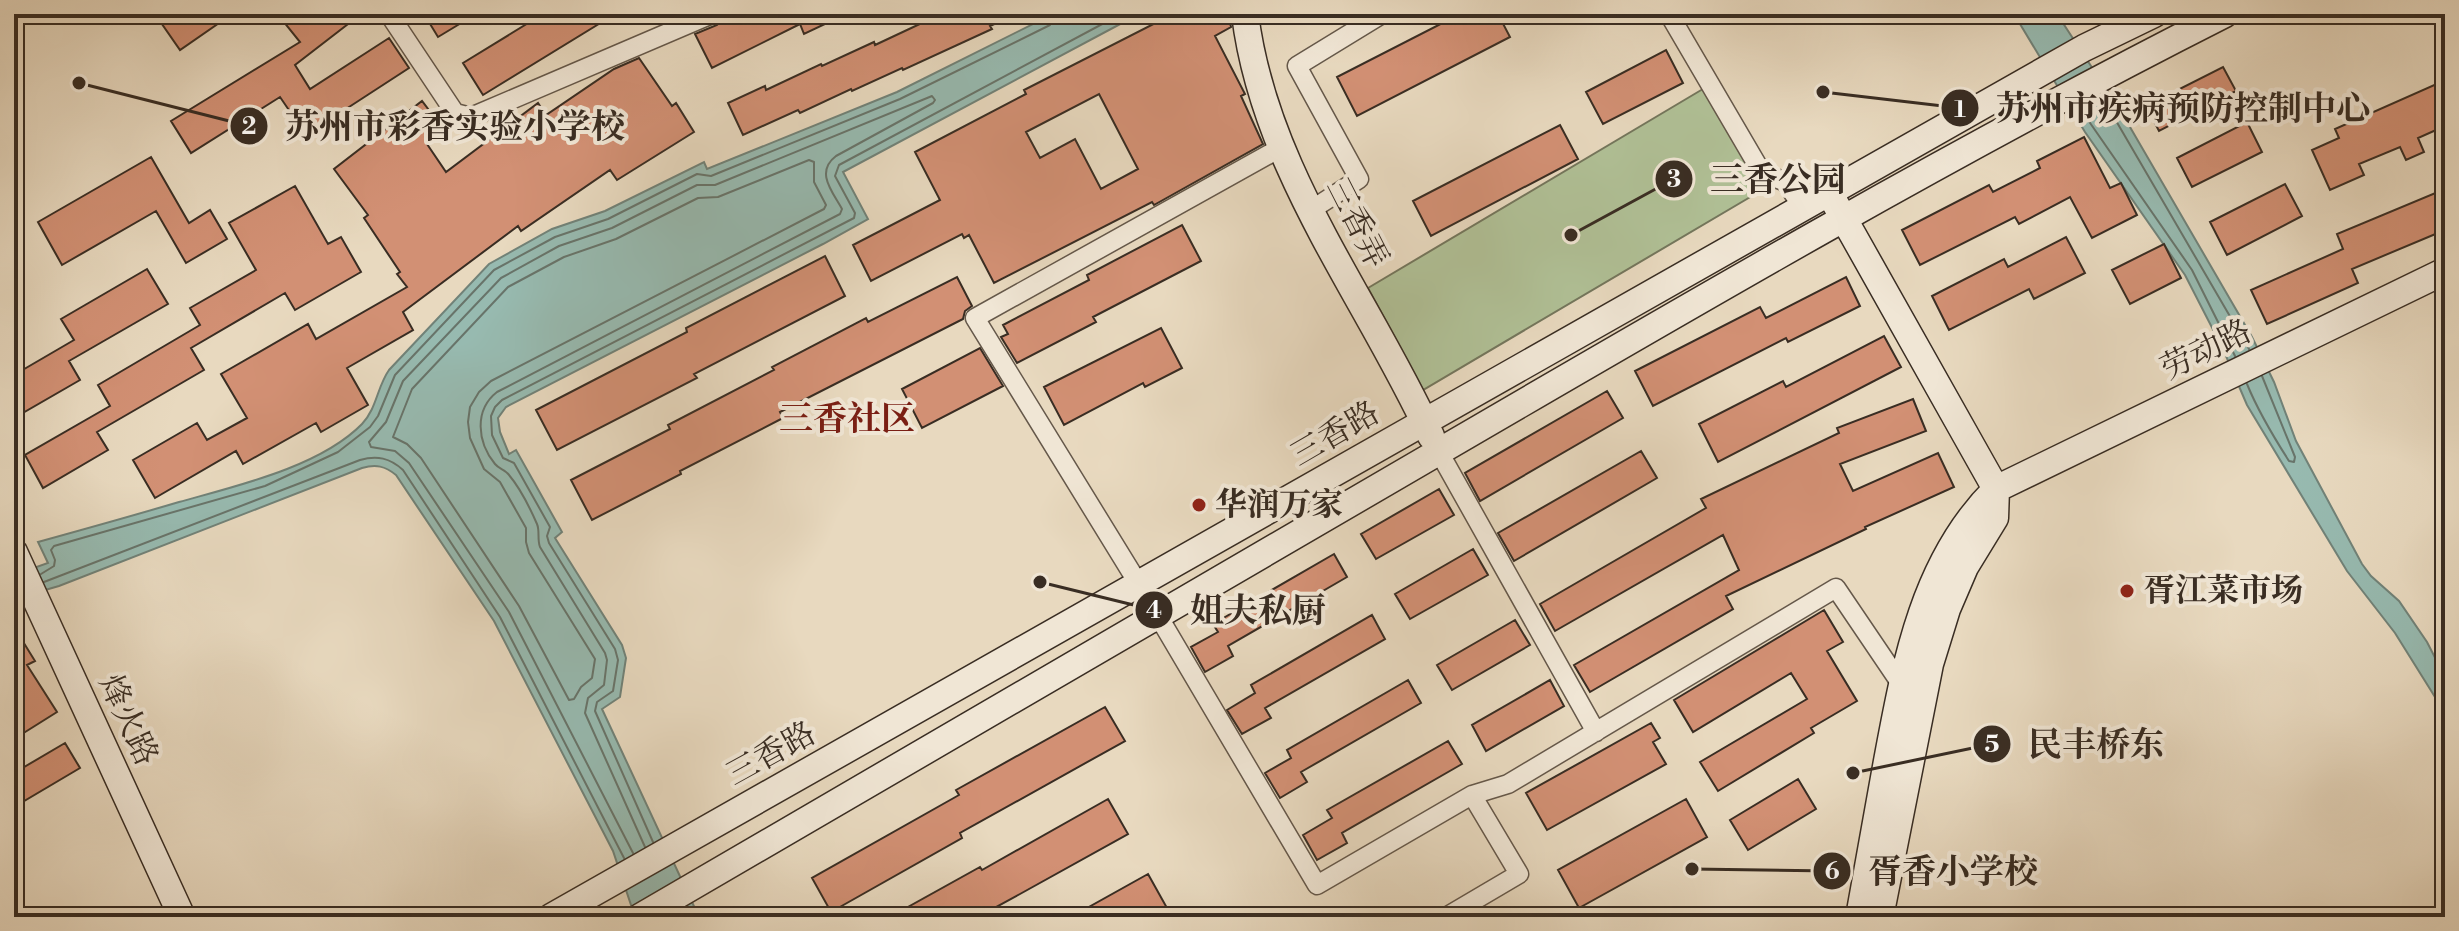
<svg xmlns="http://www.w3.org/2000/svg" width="2459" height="931" font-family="'Libre Bodoni','Noto Serif SC',serif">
<rect width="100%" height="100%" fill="#e8d9bf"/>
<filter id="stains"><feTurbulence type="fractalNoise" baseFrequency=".0025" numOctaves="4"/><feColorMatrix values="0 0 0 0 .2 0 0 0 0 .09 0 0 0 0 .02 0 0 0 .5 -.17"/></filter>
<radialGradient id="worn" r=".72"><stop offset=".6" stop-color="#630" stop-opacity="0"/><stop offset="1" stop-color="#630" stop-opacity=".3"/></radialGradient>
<!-- green -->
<path fill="#b0c096" stroke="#74765c" stroke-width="2" d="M1713 83 1774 183 1423 390 1368 288Z"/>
<!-- water -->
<path fill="#97bab0" stroke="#718278" stroke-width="2" d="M1053 14H1139L843 172 868 219 823 244 506 407 498 418 500 432 509 454 516 450 562 532 555 538 622 645 626 658 620 697 602 709 699 917H635L613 851 494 621 396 475C385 466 376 464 362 468L59 586 14 599V575L48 563 38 542C85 529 132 516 179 502 236 486 320 467 362 424 377 408 377 387 389 370L489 264 552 229 605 211 704 162 707 169 897 92Z
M2014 14H2057L2123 115 2252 337 2274 382 2296 441 2362 564 2371 576 2399 601 2427 642 2445 677V713L2395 633 2347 571 2247 405 2223 349 2185 275 2085 132Z"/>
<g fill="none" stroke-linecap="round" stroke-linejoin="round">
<!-- shore -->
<path stroke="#68746a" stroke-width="2" d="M2101 95 2249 349
M2079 107 2192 270 2235 356
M809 160 814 162V182L826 205 824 209 491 381 479 392 470 407 468 422 470 438 484 469 500 482 526 528V542L529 553 595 659 592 678 581 687 574 699 569 700 519 606 421 458 407 444 393 437 412 389 508 287 564 257 616 239 698 198 718 197Z
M2247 384C2258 411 2273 436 2289 461L2294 462 2295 457 2262 376
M41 574 54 566 55 560 51 550 54 546 265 486 338 452 370 427 378 416 395 375 494 270 555 237 608 219 697 174 711 176 900 99 1050 25 1054 20 1055 14
M44 582 360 460C377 455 390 458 403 470L500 617 624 858
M653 842 595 711 597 702 613 691 618 660 615 649 549 543 547 536 550 527 514 463 503 458 492 435 491 416 495 407 502 400 854 218 855 213 835 176 839 165 1121 14
M633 853 509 612 409 463 395 451 371 447 369 442 386 422 403 381 501 278 559 246 612 228 697 185H715L932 96 935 100 933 103 836 156C815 172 832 191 842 209L840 214 497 392C474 410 477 442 495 464 499 469 506 470 509 475 520 488 530 508 537 524 540 531 537 539 540 547L605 653 607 660 604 685 588 698 585 713 645 847"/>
</g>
<!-- building -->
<path fill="#d29074" stroke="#392d23" stroke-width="2" fill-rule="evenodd" d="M155 14H232L180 50Z
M292 14H361L295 65 310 89 389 38 409 68 306 135 280 97 191 153 171 121 300 42 283 21Z
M424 14H476L438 37Z
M543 14H615L483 95 463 63Z
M730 14H846L804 34 800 24 712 68 695 34 717 25 723 18Z
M941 14H1016L990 26 992 29 903 70 902 68 852 91 851 89 800 113 798 110 743 135 728 103 765 86 766 90 821 64 822 66 874 42 875 45Z
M1173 14H1228L1231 27 1215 36 1245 94 1241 96 1263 144 1154 205 1152 202 994 283 969 235 964 238 962 234 871 281 853 245 940 200 915 152 1026 94 1024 90ZM1099 94 1138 169 1101 189 1075 139 1040 158 1026 132Z
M1460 14H1498L1510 37 1357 116 1337 77Z
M1666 50 1683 83 1603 124 1586 92Z
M639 58 672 106 676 103 694 132 617 180 610 170 521 231 518 226 403 312 413 330 347 368 368 405 321 432 316 423 243 464 236 451 155 498 133 460 197 423 207 440 247 418 221 374 308 324 316 339 407 287 397 274 400 272 364 218 368 215 334 169 422 101 444 130 427 144 446 172 538 103 546 115 614 69Z
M2223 67 2236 91 2159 131 2146 106Z
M2441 82 2445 90V126L2418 138 2424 152 2406 160 2400 147 2359 164 2364 175 2330 190 2312 150 2339 138 2335 129Z
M2247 122 2262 152 2192 187 2177 158Z
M1560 125 1578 159 1431 236 1413 201Z
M2084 137 2110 188 2121 183 2137 215 2092 238 2070 197 2019 224 2015 217 1920 265 1902 230 1989 185 1993 192 2040 168 2037 161Z
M151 157 189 223 210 210 227 239 186 263 156 211 62 265 38 222Z
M2285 184 2302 216 2227 255 2210 222Z
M295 186 328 244 341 237 361 272 295 310 285 293 191 348 204 370 97 432 108 450 43 488 25 455 110 406 98 385 200 325 190 308 256 270 229 223Z
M2445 189V230L2352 269 2358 283 2267 324 2251 290 2343 249 2337 234Z
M1182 225 1201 261 1093 317 1096 322 1017 363 1001 337 1008 334 1003 325 1089 280 1087 275Z
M2066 237 2085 273 2034 299 2029 289 1949 330 1932 296 2004 259 2008 267Z
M2164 244 2181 278 2130 304 2112 270Z
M825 256 845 296 694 374 697 378 557 450 536 410 687 332 686 328Z
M147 269 168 304 69 361 80 380 14 418V375L74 340 61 319Z
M957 277 972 306 965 311 963 319 780 412 783 418 680 471 681 474 592 520 571 480 670 429 668 425 774 370 772 367 866 318 868 322Z
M1846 277 1860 306 1788 342 1786 338 1653 406 1635 371 1760 307 1766 318Z
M1161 328 1182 368 1145 387 1143 383 1064 425 1044 387Z
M1884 336 1901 367 1718 462 1699 424 1783 381 1786 387Z
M980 348 1003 386 922 428 902 389Z
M1607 391 1623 418 1480 501 1465 473Z
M1913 399 1926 431 1840 464 1853 491 1938 453 1954 487 1865 527 1866 529 1726 596 1733 609 1590 692 1574 665 1739 570 1723 535 1555 631 1540 604 1706 508 1701 499 1839 433 1837 428Z
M1641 451 1657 478 1514 561 1498 533Z
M1439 489 1454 515 1376 559 1361 534Z
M1473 549 1488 575 1410 619 1395 594Z
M1334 554 1347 577 1228 646 1233 656 1205 672 1191 647 1218 632 1213 624Z
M1824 610 1843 642 1827 651 1857 701 1811 728 1814 733 1718 791 1700 762 1807 699 1791 673 1693 732 1674 700Z
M1372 615 1385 639 1265 708 1271 718 1242 734 1227 710 1255 693 1251 685Z
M1515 620 1530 645 1452 690 1437 665Z
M14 627 35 661 27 665 57 712 14 739Z
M1408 680 1421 703 1301 772 1307 782 1280 798 1265 773 1291 758 1287 750Z
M1550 680 1564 706 1486 751 1472 725Z
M1105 707 1125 741 960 833 962 838 831 912 812 878 959 795 956 790Z
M1651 723 1660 738 1653 742 1666 764 1547 830 1526 793Z
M1448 741 1462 764 1342 833 1347 843 1317 860 1303 835 1332 818 1327 810Z
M65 743 80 768 14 807V773Z
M1798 779 1816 809 1748 850 1730 820Z
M1108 799 1128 834 1020 894 978 917H890L980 867 982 870Z
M1686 799 1707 837 1579 908 1558 870Z
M1148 874 1167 908 1150 917H1071Z"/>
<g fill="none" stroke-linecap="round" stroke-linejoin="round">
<!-- street casing -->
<g stroke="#65584a" stroke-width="21">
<path id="street" d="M389 14 455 113 471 117 712 14
M1669 14 1762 173 1786 182 1802 207
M1282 147 975 318 1157 614 1317 885 1472 795 1508 784 1836 588 1901 684
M1311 210 1359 179 1297 66 1382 14
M1439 452 1596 732
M1446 917 1519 874 1472 795"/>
</g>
<!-- secondary casing -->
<g stroke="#392d23" stroke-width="29">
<path id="secondary" d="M1245 14C1264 170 1367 297 1431 436
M1835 203 1996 489 1995 518 1965 567 1947 609 1930 664 1880 917
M14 552 182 917
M551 917 2084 48 2154 14
M640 917C906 760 1174 607 1440 451 1699 300 1958 149 2225 14
M1859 917C1868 865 1878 813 1887 761 1905 665 1923 561 1996 489L2445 271"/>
</g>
<!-- street -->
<use href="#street" stroke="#f0e6d5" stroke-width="18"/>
<!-- secondary -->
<use href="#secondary" stroke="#f0e6d5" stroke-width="26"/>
</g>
<!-- markers -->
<g fill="#8f2418" stroke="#f0e6d5" stroke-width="3">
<circle cx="1199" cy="505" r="8"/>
<circle cx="2127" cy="591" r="8"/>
</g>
<g text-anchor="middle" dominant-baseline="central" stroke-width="8" stroke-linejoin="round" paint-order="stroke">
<!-- street labels -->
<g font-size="32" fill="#392d23" stroke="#f0e6d5">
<text transform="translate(1357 223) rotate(63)">三香弄</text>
<text transform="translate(2206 350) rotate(-26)">劳动路</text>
<text transform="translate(1335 434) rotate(-30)">三香路</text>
<text transform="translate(128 720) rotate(65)">烽火路</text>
<text transform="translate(771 754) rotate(-29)">三香路</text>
</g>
<!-- poi labels -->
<g font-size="32" font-weight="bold" fill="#392d23" stroke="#f0e6d5" text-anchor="start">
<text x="1215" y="505">华润万家</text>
<text x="2143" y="591">胥江菜市场</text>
</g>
<!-- neighbourhood labels -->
<g font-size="34" font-weight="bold" fill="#7a1f14" stroke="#f0e6d5">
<text x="847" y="420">三香社区</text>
</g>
</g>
<!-- callouts -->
<path fill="none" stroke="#392d23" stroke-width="3" d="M1823 92L1960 108M79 83L249 126M1571 235L1674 179M1040 582L1154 610M1853 773L1992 744M1692 869L1832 871"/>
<g fill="#392d23" stroke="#f0e6d5" stroke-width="3">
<circle cx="1823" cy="92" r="8"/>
<circle cx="79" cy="83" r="8"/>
<circle cx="1571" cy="235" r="8"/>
<circle cx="1040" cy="582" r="8"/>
<circle cx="1853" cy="773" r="8"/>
<circle cx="1692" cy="869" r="8"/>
<circle cx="1960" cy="108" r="20"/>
<circle cx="249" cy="126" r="20"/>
<circle cx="1674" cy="179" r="20"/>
<circle cx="1154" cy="610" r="20"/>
<circle cx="1992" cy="744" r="20"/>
<circle cx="1832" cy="871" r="20"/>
</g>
<g font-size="24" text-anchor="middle" font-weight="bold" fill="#fff">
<text x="1960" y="117">1</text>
<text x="249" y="134">2</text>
<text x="1674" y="187">3</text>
<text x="1154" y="618">4</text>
<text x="1992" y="752">5</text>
<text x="1832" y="879">6</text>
</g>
<g font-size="34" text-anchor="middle" font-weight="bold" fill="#392d23" stroke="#f0e6d5" stroke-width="8" stroke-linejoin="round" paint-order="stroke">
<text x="2183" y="120">苏州市疾病预防控制中心</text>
<text x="455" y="138">苏州市彩香实验小学校</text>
<text x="1778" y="191">三香公园</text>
<text x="1258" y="622">姐夫私厨</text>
<text x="2096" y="756">民丰桥东</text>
<text x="1953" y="883">胥香小学校</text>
</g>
<!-- margin -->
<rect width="2459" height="931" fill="none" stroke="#e8d9bf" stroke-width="48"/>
<rect x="16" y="16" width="2427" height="899" fill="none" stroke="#392d23" stroke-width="4"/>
<rect x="24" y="24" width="2411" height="883" fill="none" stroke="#392d23" stroke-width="2"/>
<rect width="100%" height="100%" filter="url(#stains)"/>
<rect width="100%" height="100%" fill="url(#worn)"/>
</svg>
